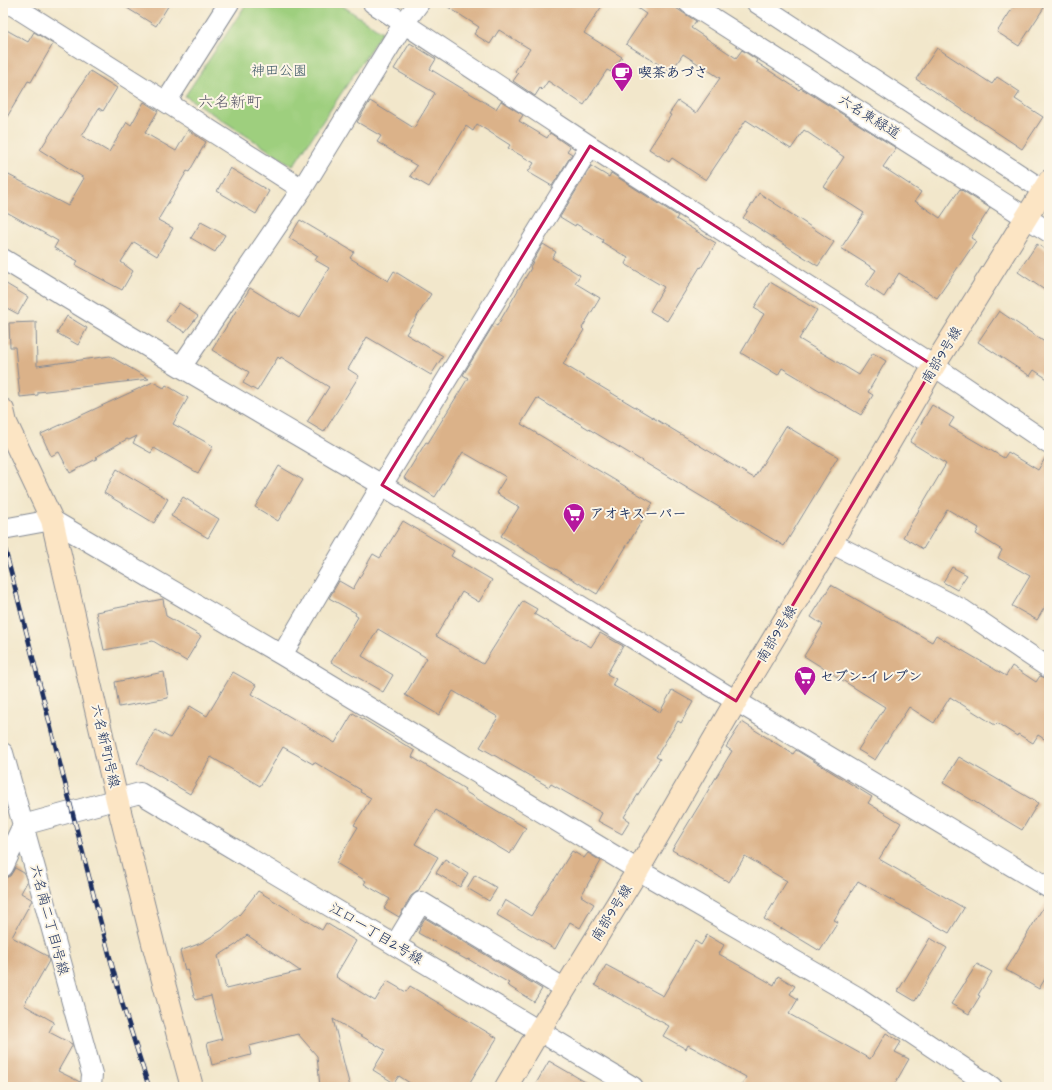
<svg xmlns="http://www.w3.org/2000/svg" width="1052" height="1090" font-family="'Architects Daughter','Klee One',sans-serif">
<rect width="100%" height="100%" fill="#fcf5e5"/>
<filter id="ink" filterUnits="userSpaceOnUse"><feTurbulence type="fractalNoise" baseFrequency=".025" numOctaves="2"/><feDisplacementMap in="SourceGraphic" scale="8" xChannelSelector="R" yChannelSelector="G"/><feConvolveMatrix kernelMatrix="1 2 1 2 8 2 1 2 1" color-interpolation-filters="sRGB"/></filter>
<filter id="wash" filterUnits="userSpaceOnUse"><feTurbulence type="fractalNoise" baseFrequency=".012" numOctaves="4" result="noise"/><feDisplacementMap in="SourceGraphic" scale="16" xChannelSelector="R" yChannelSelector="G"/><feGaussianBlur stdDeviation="0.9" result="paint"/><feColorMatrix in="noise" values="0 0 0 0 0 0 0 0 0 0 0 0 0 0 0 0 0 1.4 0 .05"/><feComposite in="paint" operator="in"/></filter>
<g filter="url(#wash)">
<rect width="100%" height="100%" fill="#f2e7cb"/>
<!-- green -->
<path fill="#9ecf7e" stroke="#5c7f6e" d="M247 3H338L382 32 293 166 185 96Z"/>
<g id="blocks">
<!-- building -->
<path fill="#dbb289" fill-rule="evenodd" d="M119 3H170L156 26Z
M442 3H604L584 33 622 57 611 72 607 70 584 105 548 81 542 90 540 88 535 96 513 81 518 74 515 71 530 49 499 30 490 44 474 34 479 27Z
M630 3H668L696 21 691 28 736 58 742 50 757 60 756 62 799 90 801 88 896 148 883 167 921 192 915 201 940 218 960 189 990 208 971 238 976 241 937 298 899 273 884 297 866 285 876 270 841 248 864 213 824 187 844 157 804 130 791 149 746 120 706 180 672 158 669 162 649 149 671 115 669 114 678 101 696 113 720 78 683 54 671 72 626 44 646 14Z
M1016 3H1047L1019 46 997 32Z
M3 28 28 42 34 32 53 44 31 82 28 81 3 124Z
M410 43 436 59 430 69 496 109 501 101 523 115 519 121 547 138 550 133 570 147 567 151 572 154 552 186 528 172 534 163 508 148 510 145 477 124 473 131 466 126 429 187 410 176 417 166 377 142 381 136 357 122 370 101 414 128 435 93 394 69Z
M937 48 992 84 997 77 1020 92 1015 99 1043 117 1022 149 916 79Z
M90 71 117 88 103 111 99 108 82 136 109 152 127 122 131 125 144 102 158 111 145 133 176 151 188 130 206 142 189 172 187 171 158 220 173 228 157 256 134 242 121 262 133 271 122 290 75 265 78 261 54 248 58 241 3 210V172L68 206 84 178 40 150Z
M591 166 609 177 611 173 678 216 676 219 716 243 701 268 700 267 667 321 650 311 664 287 625 264 628 258 602 242 603 240 576 224 575 226 560 217Z
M230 168 269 191 256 214 217 191Z
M759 193 834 242 818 266 743 218Z
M300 220 354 252 350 258 388 281 394 271 431 294 406 334 443 356 431 375 367 337 348 369 359 376 324 432 307 422 329 387 281 357 280 359 278 357 257 391 243 383 249 372 212 350 250 288 299 318 329 268 315 260 318 256 289 238Z
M201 222 225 235 215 252 191 238Z
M543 244 556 252 552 258 580 275 575 283 600 298 582 328 584 330 563 364 754 478 786 426 838 457 784 546 537 398 521 424 653 503 597 594 501 536 519 507 496 493 506 477 463 452 435 497 404 478 426 442 428 443 468 378 463 375 494 324 497 326 531 268 530 267Z
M1037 244 1049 252V293L1018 272Z
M3 282 28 297 18 314 3 306Z
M770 282 817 310 799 339 859 375 873 353 886 361 868 392 873 395 861 415 782 368 778 375 741 353 764 314 754 308Z
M179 303 198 316 185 332 166 321Z
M999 311 1049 345V380L1034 370 1030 376 978 342Z
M67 316 87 328 78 345 57 333Z
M36 322 37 366 110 356 149 379 38 392V395L20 397 15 347H10L9 323Z
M153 382 164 388 166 385 188 398 173 424 213 446 198 473 154 448 151 453 133 443 137 436 129 440 127 439 96 457 98 458 70 473 59 452 51 456 41 434Z
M932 405 954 418 949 426 1004 458 1008 452 1038 470 1047 455H1049V600L1037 620 1012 606 1030 576 998 558 1002 550 976 534 979 528 947 509 923 549 903 537 946 464 910 442Z
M279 466 303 480 278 521 255 507Z
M117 469 168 499 154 523 104 493Z
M183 497 219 519 208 538 171 516Z
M403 521 454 551 451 556 492 580 479 602 462 592 436 636 483 664 523 601 537 609 534 614 591 647 600 633 623 646 607 674 616 679 612 685 660 712 672 690 693 702 681 723 678 721 656 757 660 759 624 817 630 821 622 834 598 821 602 813 551 784 549 787 480 747 498 717 453 691 439 715 405 695 427 658 378 629 362 656 393 675 383 692 331 662 358 617 355 615 356 613 329 598 339 581 353 589 373 554 380 558Z
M952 567 967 575 957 590 943 582Z
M831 585 932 642 936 635 1006 676 1012 666 1036 682 1040 676 1049 679V742L1038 735 1033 743 1018 734 1017 736 997 723 995 725 950 697 934 723 909 707 875 760 858 750 885 707 804 656 823 625 811 617Z
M163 599 166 616 201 636 186 661 153 641 104 650 96 612Z
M164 672 168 698 119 707 115 682Z
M233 672 256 685 251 694 335 743 353 713 415 751 412 757 465 789 464 791 526 828 510 854 436 810 415 844 438 857 418 891 411 896 399 917 384 908 390 899 364 884 366 881 336 863 358 827 354 825 371 798 360 792 361 790 314 762 313 764 283 747 260 786 211 757 190 794 137 763 156 730 170 738 190 706 207 716Z
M742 722 793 754 796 750 872 797 868 803 901 823 879 859 964 908 949 933 858 881 834 920 838 922 820 951 782 928 781 929 764 919 787 881 745 856 729 882 672 850 732 751 726 747Z
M959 757 1038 803 1022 830 943 783Z
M572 851 584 858 588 853 601 861 581 896 594 904 580 928 570 922 555 949 497 915 505 900 531 916 553 880H554Z
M445 859 468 873 460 887 436 873Z
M15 868 24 873 27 882 21 893 31 899 32 900 12 937 47 956 49 961 24 1005 54 1022 49 1032 72 1044V1046L58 1071 80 1082V1087H3V882L5 878 10 876Z
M475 875 497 888 489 901 467 888Z
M258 891 322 930 326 923 356 941 336 975 337 976 336 977 375 1001 387 981 406 992 410 986 497 1038 467 1087H416L399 1076 394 1083 373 1070 385 1050 333 1019 350 1087H320L317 1056 298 1034 249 1046 251 1055 212 1065 207 1043 222 1039 211 996 195 1000 187 969 185 970 180 951 201 943 222 930 240 914ZM247 935 300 971 226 989 218 956 237 944Z
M1048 899 1049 972 1039 989 1006 970Z
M425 918 542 989 534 1002 507 985 509 983 468 959 467 960 418 933 420 929 419 928Z
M707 935 724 945 719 954 774 985 778 976 795 986 790 994 798 999 789 1014 870 1059 886 1033 901 1042 895 1052 909 1059 893 1087H741L746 1077 688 1045 686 1049 663 1036 669 1026 595 985 606 965 663 996 695 941 701 945Z
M930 938 947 948 915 1001 898 991Z
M977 964 992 972 978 995 980 996 969 1014 951 1004Z
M549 1061 594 1087H534Z"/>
</g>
</g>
<g filter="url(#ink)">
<use href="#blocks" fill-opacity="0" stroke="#868b94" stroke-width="1"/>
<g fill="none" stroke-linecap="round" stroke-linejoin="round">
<!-- street casing -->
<g stroke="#868b94" stroke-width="22">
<path id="street" d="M9 3 166 102 302 189
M373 3 590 146 934 366 1049 444
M689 3 1049 232
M757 3 1049 194
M166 102 229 3
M3 259 181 367 382 485 736 701 1049 888
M181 367 302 189 404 23 419 3
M3 529 52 520 282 655 638 870 859 998 992 1087
M831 543 963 610 1049 668
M282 655 382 485 590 146
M3 753 92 1074 91 1087
M3 867 23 825 140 793 633 1087
M395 945 421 902 565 989"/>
</g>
<!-- secondary casing -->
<g stroke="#868b94" stroke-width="24">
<path id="secondary" d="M3 410 6 423 52 520 117 800 154 947 192 1087
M506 1087 539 1031 638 870 736 701 831 543 934 366 1049 181"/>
</g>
<!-- street -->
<use href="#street" stroke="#fff" stroke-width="20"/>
<!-- secondary -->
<use href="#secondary" stroke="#fce5c4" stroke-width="22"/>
<!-- rail casing -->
<g stroke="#1b2f5e" stroke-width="4.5">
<path id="rail" d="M3 541 98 912 122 1003 149 1087"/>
</g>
<!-- rail -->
<use href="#rail" stroke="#fcf5e5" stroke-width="3" stroke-dasharray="9" stroke-linecap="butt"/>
</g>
</g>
<!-- marked area -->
<path fill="none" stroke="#c2185b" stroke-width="3" stroke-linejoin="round" d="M590 146 934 366 736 701 382 485Z"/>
<!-- icons -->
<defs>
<g id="cafe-pin" transform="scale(1.15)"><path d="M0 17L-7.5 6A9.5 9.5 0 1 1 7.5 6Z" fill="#b5179e" stroke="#fcf5e5"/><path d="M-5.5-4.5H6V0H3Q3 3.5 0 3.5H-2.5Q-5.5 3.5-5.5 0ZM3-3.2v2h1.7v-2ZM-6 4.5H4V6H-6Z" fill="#fff"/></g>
<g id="supermarket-pin" transform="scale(1.15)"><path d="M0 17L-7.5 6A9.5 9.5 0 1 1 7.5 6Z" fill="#b5179e" stroke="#fcf5e5"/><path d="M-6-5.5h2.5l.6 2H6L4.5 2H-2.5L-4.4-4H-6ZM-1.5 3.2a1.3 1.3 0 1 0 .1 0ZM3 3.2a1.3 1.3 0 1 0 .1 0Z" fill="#fff"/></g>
</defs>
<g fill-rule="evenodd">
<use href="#cafe-pin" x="622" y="73"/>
<use href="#supermarket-pin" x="574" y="514"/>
<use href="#supermarket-pin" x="805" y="677"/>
</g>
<g text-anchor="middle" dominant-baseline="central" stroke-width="4" stroke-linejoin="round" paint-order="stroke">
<!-- park labels -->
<g font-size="14" fill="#3c5766" stroke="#fcf5e5">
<text x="279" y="71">神田公園</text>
</g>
<!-- poi labels -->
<g font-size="14" font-weight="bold" fill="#1b2f5e" stroke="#fcf5e5" text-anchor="start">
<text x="638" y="73">喫茶あづさ</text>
<text x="590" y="514">アオキスーパー</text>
<text x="820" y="677">セブン-イレブン</text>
</g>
<!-- street labels -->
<g font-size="14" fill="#1b2f5e" stroke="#fcf5e5">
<text transform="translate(869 117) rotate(32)">六名東緑道</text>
<text transform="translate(942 355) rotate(-59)">南部9号線</text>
<text transform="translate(777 634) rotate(-59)">南部9号線</text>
<text transform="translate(105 746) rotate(77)">六名新町1号線</text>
<text transform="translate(612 913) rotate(-58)">南部9号線</text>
<text transform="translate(49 920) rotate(75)">六名南二丁目1号線</text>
<text transform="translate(376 934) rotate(31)">江口一丁目2号線</text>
</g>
<!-- quarter labels -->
<g font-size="16" fill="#5e5d6d" stroke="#fcf5e5">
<text x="230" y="102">六名新町</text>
</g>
</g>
<!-- margin -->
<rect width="1052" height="1090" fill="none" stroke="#fcf5e5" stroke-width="16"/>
</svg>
